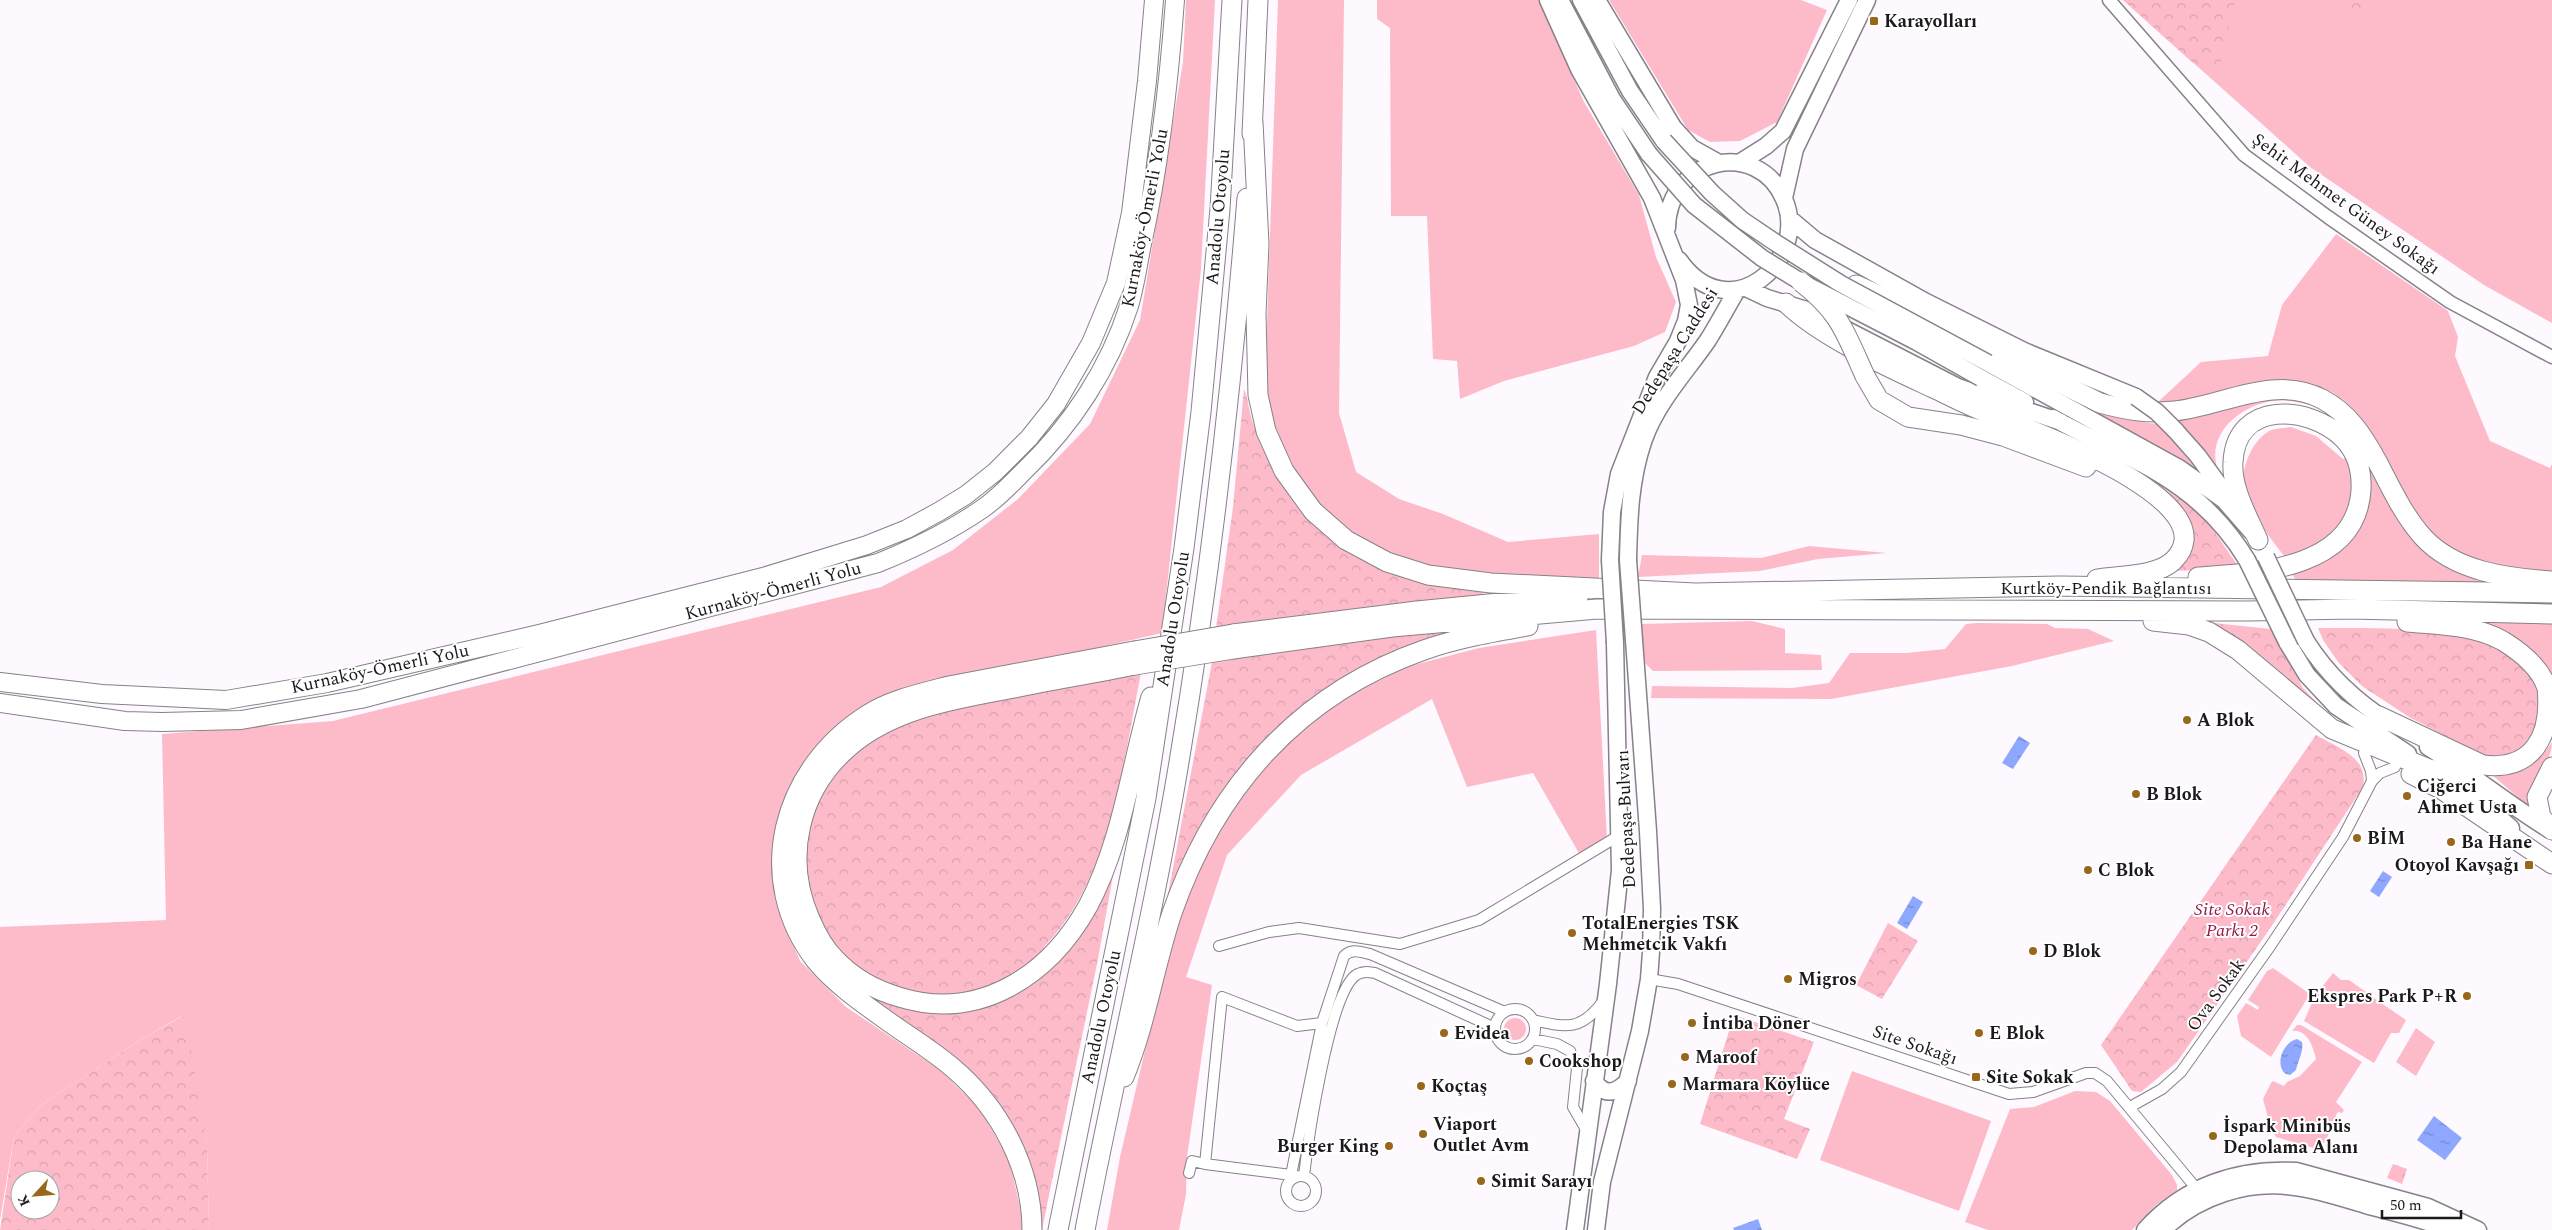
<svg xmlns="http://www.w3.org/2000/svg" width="2552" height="1230" font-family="Spectral,serif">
<defs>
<pattern id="forest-crowns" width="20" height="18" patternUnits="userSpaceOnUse" patternTransform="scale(1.25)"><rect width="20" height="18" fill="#fdbbca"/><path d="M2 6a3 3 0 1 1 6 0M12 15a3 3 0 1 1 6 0" fill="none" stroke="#d8a0ad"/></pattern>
<pattern id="water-ripples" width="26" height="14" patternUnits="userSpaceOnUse" patternTransform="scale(1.25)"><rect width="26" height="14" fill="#8fa8ff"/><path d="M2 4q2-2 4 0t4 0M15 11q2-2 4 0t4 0" fill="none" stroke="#7488ce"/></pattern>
</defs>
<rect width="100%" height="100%" fill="#fdf9ff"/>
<!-- grass -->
<path fill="#fdbbca" d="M1186 0H1215L1201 269 1162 633 927 687 853 718 805 759 776 833 778 908 800 961 846 1007 940 1070 980 1109 1009 1160 1024 1223V1230H209L207 1145 182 1016 140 1040 41 1105 14 1137 0 1220V927L166 920 162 734 333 721 881 587 953 550 1018 499 1090 424 1140 320 1183 62Z
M1278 0H1344L1339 413 1356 472 1399 499 1443 514 1508 542 1599 534V580L1471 575 1407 562 1344 532 1305 487 1288 460 1273 424 1265 382Z
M1377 0H1539L1584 102 1639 195 1656 257 1676 302 1665 332 1634 346 1504 381 1460 399 1457 361 1433 359 1427 216H1391L1390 28 1377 19Z
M1609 0H1801L1827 10 1777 122 1740 141 1710 142 1688 130Z
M2123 0H2552V323L2484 285 2310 167Z
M2336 234 2448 311 2458 337 2455 356 2490 441 2550 468 2552 464V575C2534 572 2479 566 2466 559 2448 548 2430 534 2418 517 2383 468 2367 382 2293 383L2165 407 2158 402 2201 362 2268 356 2282 305Z
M2049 390C2088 407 2115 420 2158 424L2200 473Z
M2271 397 2305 398 2315 406C2302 403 2287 399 2273 401 2242 405 2207 432 2217 467 2218 472 2223 479 2225 484L2174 420Z
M2291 427 2316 436 2343 459 2349 456 2354 479 2344 524 2328 540 2287 560C2273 541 2256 521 2246 499 2237 477 2249 443 2269 431 2275 428 2285 428 2291 427Z
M2365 452 2416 541 2506 585 2295 579 2292 574C2315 565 2339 557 2353 536 2359 526 2363 467 2365 452Z
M1809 546 1887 553 1818 559 1760 571 1638 577 1642 555 1761 558Z
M1752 621 1785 629V653L1821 655 1822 670 1653 671 1643 661 1641 624Z
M2469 622 2552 623V685Z
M1977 623 2047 624 2055 628 2088 629 2114 641 2012 666 1831 699 1651 698 1652 686 1792 688 1829 683 1850 653H1906L1945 649 1966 624Z
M1596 630 1607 839 1580 855 1533 773 1467 787 1432 699 1301 775 1227 855 1186 977 1212 985 1187 1157 1186 1194 1179 1230H1107L1120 1157 1174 927 1207 844 1249 780 1287 739 1348 696 1406 667 1479 648Z
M2552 742C2552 765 2530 782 2528 806L2491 774C2523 775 2534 768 2552 742Z
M2273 968 2310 994 2271 1057 2241 1036 2237 1016 2246 1003 2258 1010 2259 1007 2248 1000 2267 971Z
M2333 973 2341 980H2349L2366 992 2362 999 2364 1000 2368 994 2406 1020 2399 1033H2391L2374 1063 2304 1021 2315 996Z
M1504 1029a11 11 0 1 1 22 0a11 11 0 1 1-22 0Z
M2297 1025H2301L2362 1062 2336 1102 2344 1110 2342 1113 2338 1112C2330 1124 2331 1140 2317 1149L2276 1137 2271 1129 2263 1099 2271 1083 2273 1081 2284 1086 2287 1082 2300 1076 2316 1059C2313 1046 2307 1029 2292 1031Z
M2416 1028 2435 1042 2416 1076 2396 1062Z
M1852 1071 1991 1121 1959 1211 1820 1160Z
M2075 1091 2096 1092 2110 1101 2172 1175 2177 1185V1190L2156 1205 2132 1230H1988L1965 1222 2010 1109 2034 1107Z"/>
<!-- forest -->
<path fill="url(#forest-crowns)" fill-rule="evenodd" d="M2123 0H2235L2219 70 2193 63Z
M2337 0H2368L2357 22Z
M1244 389C1248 398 1249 412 1253 423 1265 461 1288 502 1320 527L1484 591V593L1480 596 1216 628 1233 507Z
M2136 471 2191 506 2212 528 2240 569 2171 571 2189 552 2191 543Z
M2194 621 2271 629 2303 688 2325 711 2355 733 2325 715Z
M1496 624 1441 637 1290 722 1166 905 1212 662 1321 645Z
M2318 628C2381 629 2541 618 2543 712 2543 720 2538 730 2536 738L2509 757 2483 756 2409 717 2362 686 2339 663 2323 640Z
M1141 673C1123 763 1111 879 1044 947L1046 950C1032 961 1019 975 1004 983 988 991 963 997 946 997 937 997 928 994 920 992 897 988 872 980 854 964 780 897 793 779 885 734 921 716 961 708 1000 700 1047 690 1094 681 1141 673Z
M2316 735C2338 748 2369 757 2363 787L2271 927 2177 1062 2141 1092 2132 1091 2101 1045Z
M1116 859 1097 964 1048 1200 1042 1230H1037L1015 1138 866 997 861 989 905 1006 1021 988Z
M1888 923 1918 941 1882 999 1856 985Z
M1734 1015 1814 1042 1784 1119 1810 1129 1797 1159 1700 1124Z
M183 1016 192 1054 207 1145 209 1230H0L14 1137 41 1105 140 1040ZM20 1180H50V1210H20Z
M2393 1164 2407 1169 2402 1184 2387 1178Z"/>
<!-- water -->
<path fill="url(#water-ripples)" d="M2019 736 2030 743 2013 769 2002 763Z
M2383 871 2392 877 2379 897 2370 891Z
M1913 896 1923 902 1907 929 1897 923Z
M2297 1039 2302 1042C2304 1050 2298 1061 2296 1070L2290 1075 2286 1074C2274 1065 2283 1042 2297 1039Z
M2434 1116 2462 1138 2445 1160 2417 1140Z
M1758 1219 1762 1230H1734L1733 1228Z"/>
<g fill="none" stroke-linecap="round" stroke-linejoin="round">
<!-- minor casing -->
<g stroke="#87818a" stroke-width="12">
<path id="minor" d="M2364 753 2371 771 2372 781
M1219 946 1269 932 1299 928 1400 944 1479 920 1620 835
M1649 979 1678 984 2009 1094 2033 1092 2086 1073H2095L2107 1081 2201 1194
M1495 1029a20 20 0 1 1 40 0a20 20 0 1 1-40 0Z
M1533 1020C1567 1028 1582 1031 1604 1000
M1533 1039 1557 1044 1570 1051 1577 1068 1573 1107 1588 1133
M2130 1107 2162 1089 2181 1072 2271 945 2343 837 2372 781 2380 773 2395 767
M1205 1164 1291 1175
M1189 1173 1192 1161 1205 1164 1222 997 1297 1026 1322 1023
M1286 1191a15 15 0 1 1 30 0a15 15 0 1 1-30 0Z
M1304 1176C1308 1140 1329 994 1356 975 1362 971 1368 972 1375 973L1495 1028
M1290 1180 1322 1023 1344 956C1352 948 1360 952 1370 954L1505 1012"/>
</g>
<!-- tertiary casing -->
<g stroke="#87818a" stroke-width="15">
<path id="tertiary" d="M2109 0 2244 155 2328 217 2450 302 2552 357"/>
</g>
<!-- primary casing -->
<g stroke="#87818a" stroke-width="19">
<path id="primary" d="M1548 0 1579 69 1652 198 1684 280 1689 305 1686 321 1678 341 1657 377 1619 474 1612 512 1610 560
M1560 0 1612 99 1649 154
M1581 0 1630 91 1664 141
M1597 0 1673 127 1692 148 1719 163
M1739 163 1766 146 1783 131 1849 0
M1784 198 1795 149 1867 0
M1790 219 1815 240 1926 302 2024 351 2136 397
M1667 228C1668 157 1758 138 1784 199 1811 260 1729 332 1679 260
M1746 288 1767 298 1810 311 1958 387 2061 422
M1988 363 2179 468 2224 500 2251 531
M1981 378 2025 402
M2053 418C2131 461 2198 479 2247 560
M2175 430 2198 456 2227 496
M1628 560C1629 518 1630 479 1644 439 1658 401 1686 372 1708 340 1718 324 1727 307 1737 290
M2306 641C2328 676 2355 701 2390 723
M2287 642 2307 675 2336 706 2408 754
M2428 747C2470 773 2508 804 2550 830
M2431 768 2477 798 2511 828
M1594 1081C1605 1097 1616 1093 1628 1081
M1575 1230 1608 984 1620 870 1615 643
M1596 1230 1602 1182 1640 1031 1649 979 1651 952 1652 909 1648 831 1634 640
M2145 1230C2184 1186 2237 1168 2296 1171L2428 1207 2478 1230
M2163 1230C2197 1196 2248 1180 2295 1187 2320 1190 2345 1199 2369 1206 2396 1213 2424 1219 2449 1230"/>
</g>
<!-- trunk casing -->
<g stroke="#87818a" stroke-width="20">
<path id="trunk" d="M0 682 102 694 226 700 327 683 539 634 763 577 867 545 907 529 940 511 966 495 995 472 1029 438 1056 404 1091 343 1116 283 1131 213 1147 81 1154 0
M0 703 125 721 162 722 241 720 361 699 878 563C915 548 950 531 982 509 997 499 1011 484 1024 471 1071 426 1109 369 1129 306 1135 286 1138 264 1142 244 1160 163 1169 83 1175 0"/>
</g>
<!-- motorway casing -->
<g stroke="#87818a" stroke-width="21">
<path id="motorway" d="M1253 122 1259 244 1256 314 1258 395 1266 431 1284 471 1313 511 1346 540 1387 562 1428 575 1491 583 1695 593 2061 586 2552 593
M1252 134 1258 0
M1856 285 1927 317 2100 403C2125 410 2148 414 2175 411 2222 406 2275 374 2322 399 2349 413 2364 437 2378 463 2391 488 2404 516 2423 537 2455 572 2508 578 2552 581
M1786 303C1821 337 1888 367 1933 388 1950 396 1967 405 1985 412 2019 426 2235 500 2173 561 2156 577 2119 575 2097 579
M1865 376 1879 400 1908 417 1961 425 2003 436 2086 467
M2198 577C2258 573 2356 569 2361 490 2362 470 2357 452 2343 438 2309 405 2236 400 2233 462 2231 488 2248 517 2258 540
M2153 621 2189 625 2209 632 2238 650 2332 729 2441 774
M1233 634 1417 611 1579 595
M1233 649 1392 627 1597 609 2249 611 2352 609 2552 614
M1135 665C1095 673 1054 680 1014 688 958 699 896 707 850 746 799 789 783 857 810 919 816 933 824 948 835 959 852 977 875 990 899 997 979 1022 1049 976 1088 906 1122 842 1131 766 1151 697
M2379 716 2483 765C2533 771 2552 736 2547 688 2540 667 2521 652 2503 641 2475 625 2439 625 2407 622
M2552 767 2537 797 2541 817 2552 830
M2411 774 2441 789 2552 864
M1124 1077C1146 1024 1154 967 1172 913 1215 789 1298 694 1424 650 1458 638 1493 632 1528 626
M1032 1230C1032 1168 1000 1108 953 1068 933 1051 910 1037 889 1022 864 1004 836 985 816 961 752 878 782 769 867 715 890 700 922 693 949 686L1134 651
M1058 1230 1146 798 1184 548 1201 412 1220 209 1232 0
M1085 1230C1115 1072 1154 915 1180 756 1211 571 1232 385 1247 198"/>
</g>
<!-- minor -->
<use href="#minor" stroke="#fff" stroke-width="10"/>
<!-- tertiary -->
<use href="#tertiary" stroke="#fff" stroke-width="12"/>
<!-- primary -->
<use href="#primary" stroke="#fff" stroke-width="16"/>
<!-- trunk -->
<use href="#trunk" stroke="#fff" stroke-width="18"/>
<!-- motorway -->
<use href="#motorway" stroke="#fff" stroke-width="19"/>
<!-- primary-bridge casing -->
<g stroke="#87818a" stroke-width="19" stroke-linecap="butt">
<path id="primary-bridge" d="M1664 141 1712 193 1742 220 1776 243 1841 284 1988 363
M1649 154 1694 205 1762 258 1801 282 1917 342 1981 378
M2136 397 2157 412 2175 430
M2266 557 2306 641
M1610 560 1615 643
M1628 560 1634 640
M2247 560 2287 642"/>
</g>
<!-- motorway-bridge casing -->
<g stroke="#87818a" stroke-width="21" stroke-linecap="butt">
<path id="motorway-bridge" d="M1801 282C1840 312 1845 332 1865 376
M1134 651 1233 634
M1135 665 1233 649"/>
</g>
<!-- primary-bridge -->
<use href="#primary-bridge" stroke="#fff" stroke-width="16"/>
<!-- motorway-bridge -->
<use href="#motorway-bridge" stroke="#fff" stroke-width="19"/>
</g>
<!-- markers -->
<g fill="#986719" stroke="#fff" stroke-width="2">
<rect x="1869" y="16" width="10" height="10" rx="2.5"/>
<circle cx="2187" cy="720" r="5"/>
<circle cx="2136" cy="794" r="5"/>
<circle cx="2407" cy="796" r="5"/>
<circle cx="2357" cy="838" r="5"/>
<circle cx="2451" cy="842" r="5"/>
<rect x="2524" y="860" width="10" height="10" rx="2.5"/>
<circle cx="2088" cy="870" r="5"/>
<circle cx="1572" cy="933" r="5"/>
<circle cx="2033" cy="951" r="5"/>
<circle cx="1788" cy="979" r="5"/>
<circle cx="2467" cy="996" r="5"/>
<circle cx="1692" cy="1023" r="5"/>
<circle cx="1444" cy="1033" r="5"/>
<circle cx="1979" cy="1033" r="5"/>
<circle cx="1685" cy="1057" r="5"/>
<circle cx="1529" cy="1061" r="5"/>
<rect x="1971" y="1072" width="10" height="10" rx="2.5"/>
<circle cx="1672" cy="1084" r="5"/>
<circle cx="1421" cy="1086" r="5"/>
<circle cx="1423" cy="1134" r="5"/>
<circle cx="2213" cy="1136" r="5"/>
<circle cx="1389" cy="1146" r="5"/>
<circle cx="1481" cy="1181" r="5"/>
</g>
<g text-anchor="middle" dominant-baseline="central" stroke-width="4" stroke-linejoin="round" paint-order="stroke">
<!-- poi labels -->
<g font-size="18" font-weight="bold" fill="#1c191d" stroke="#fff" text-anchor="start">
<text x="1884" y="21">Karayolları</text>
<text x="2197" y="720">A Blok</text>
<text x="2417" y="786">Ciğerci<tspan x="2417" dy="21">Ahmet Usta</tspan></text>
<text x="2146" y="794">B Blok</text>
<text x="2367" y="838">BİM</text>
<text x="2461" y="842">Ba Hane</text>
<text x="2519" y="865" text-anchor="end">Otoyol Kavşağı</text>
<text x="2098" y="870">C Blok</text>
<text x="1582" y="923">TotalEnergies TSK<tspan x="1582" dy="21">Mehmetcik Vakfı</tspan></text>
<text x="2043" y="951">D Blok</text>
<text x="1798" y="979">Migros</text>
<text x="2457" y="996" text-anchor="end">Ekspres Park P+R</text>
<text x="1702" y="1023">İntiba Döner</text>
<text x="1454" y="1033">Evidea</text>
<text x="1989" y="1033">E Blok</text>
<text x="1695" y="1057">Maroof</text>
<text x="1539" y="1061">Cookshop</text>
<text x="1986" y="1077">Site Sokak</text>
<text x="1682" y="1084">Marmara Köylüce</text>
<text x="1431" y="1086">Koçtaş</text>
<text x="1433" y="1124">Viaport<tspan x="1433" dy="21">Outlet Avm</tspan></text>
<text x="2223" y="1126">İspark Minibüs<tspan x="2223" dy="21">Depolama Alanı</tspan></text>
<text x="1379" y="1146" text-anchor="end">Burger King</text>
<text x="1491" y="1181">Simit Sarayı</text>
</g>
<!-- street labels -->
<g font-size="18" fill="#1c191d" stroke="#fff">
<text transform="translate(2346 204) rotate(36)">Şehit Mehmet Güney Sokağı</text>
<text transform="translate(1218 217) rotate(-85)">Anadolu Otoyolu</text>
<text transform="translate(1145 218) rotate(-79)">Kurnaköy-Ömerli Yolu</text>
<text transform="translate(1675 351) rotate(-58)">Dedepaşa Caddesi</text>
<text x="2106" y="588">Kurtköy-Pendik Bağlantısı</text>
<text transform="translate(773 591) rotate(-15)">Kurnaköy-Ömerli Yolu</text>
<text transform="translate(1173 619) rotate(-81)">Anadolu Otoyolu</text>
<text transform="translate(380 669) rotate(-12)">Kurnaköy-Ömerli Yolu</text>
<text transform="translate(1626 819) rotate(-93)">Dedepaşa Bulvarı</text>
<text transform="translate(2216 995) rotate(-54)">Ova Sokak</text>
<text transform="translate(1101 1017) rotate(-78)">Anadolu Otoyolu</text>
<text transform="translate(1915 1045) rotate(19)">Site Sokağı</text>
</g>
<!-- park labels -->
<g font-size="18" font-style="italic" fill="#931849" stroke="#fff">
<text x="2232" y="909">Site Sokak<tspan x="2232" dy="21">Parkı 2</tspan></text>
</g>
</g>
<!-- north arrow -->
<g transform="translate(35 1195) rotate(244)"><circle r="24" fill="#ffffff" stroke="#a4a3a5"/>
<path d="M0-4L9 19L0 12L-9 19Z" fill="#986719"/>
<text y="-8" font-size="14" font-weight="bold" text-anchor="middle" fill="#1c191d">K</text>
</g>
<!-- scale -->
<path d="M2382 1210v8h79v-8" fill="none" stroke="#1c191d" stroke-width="2.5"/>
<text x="2390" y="1210" font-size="15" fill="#1c191d" stroke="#ffffff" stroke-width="4" paint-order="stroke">50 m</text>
</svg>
